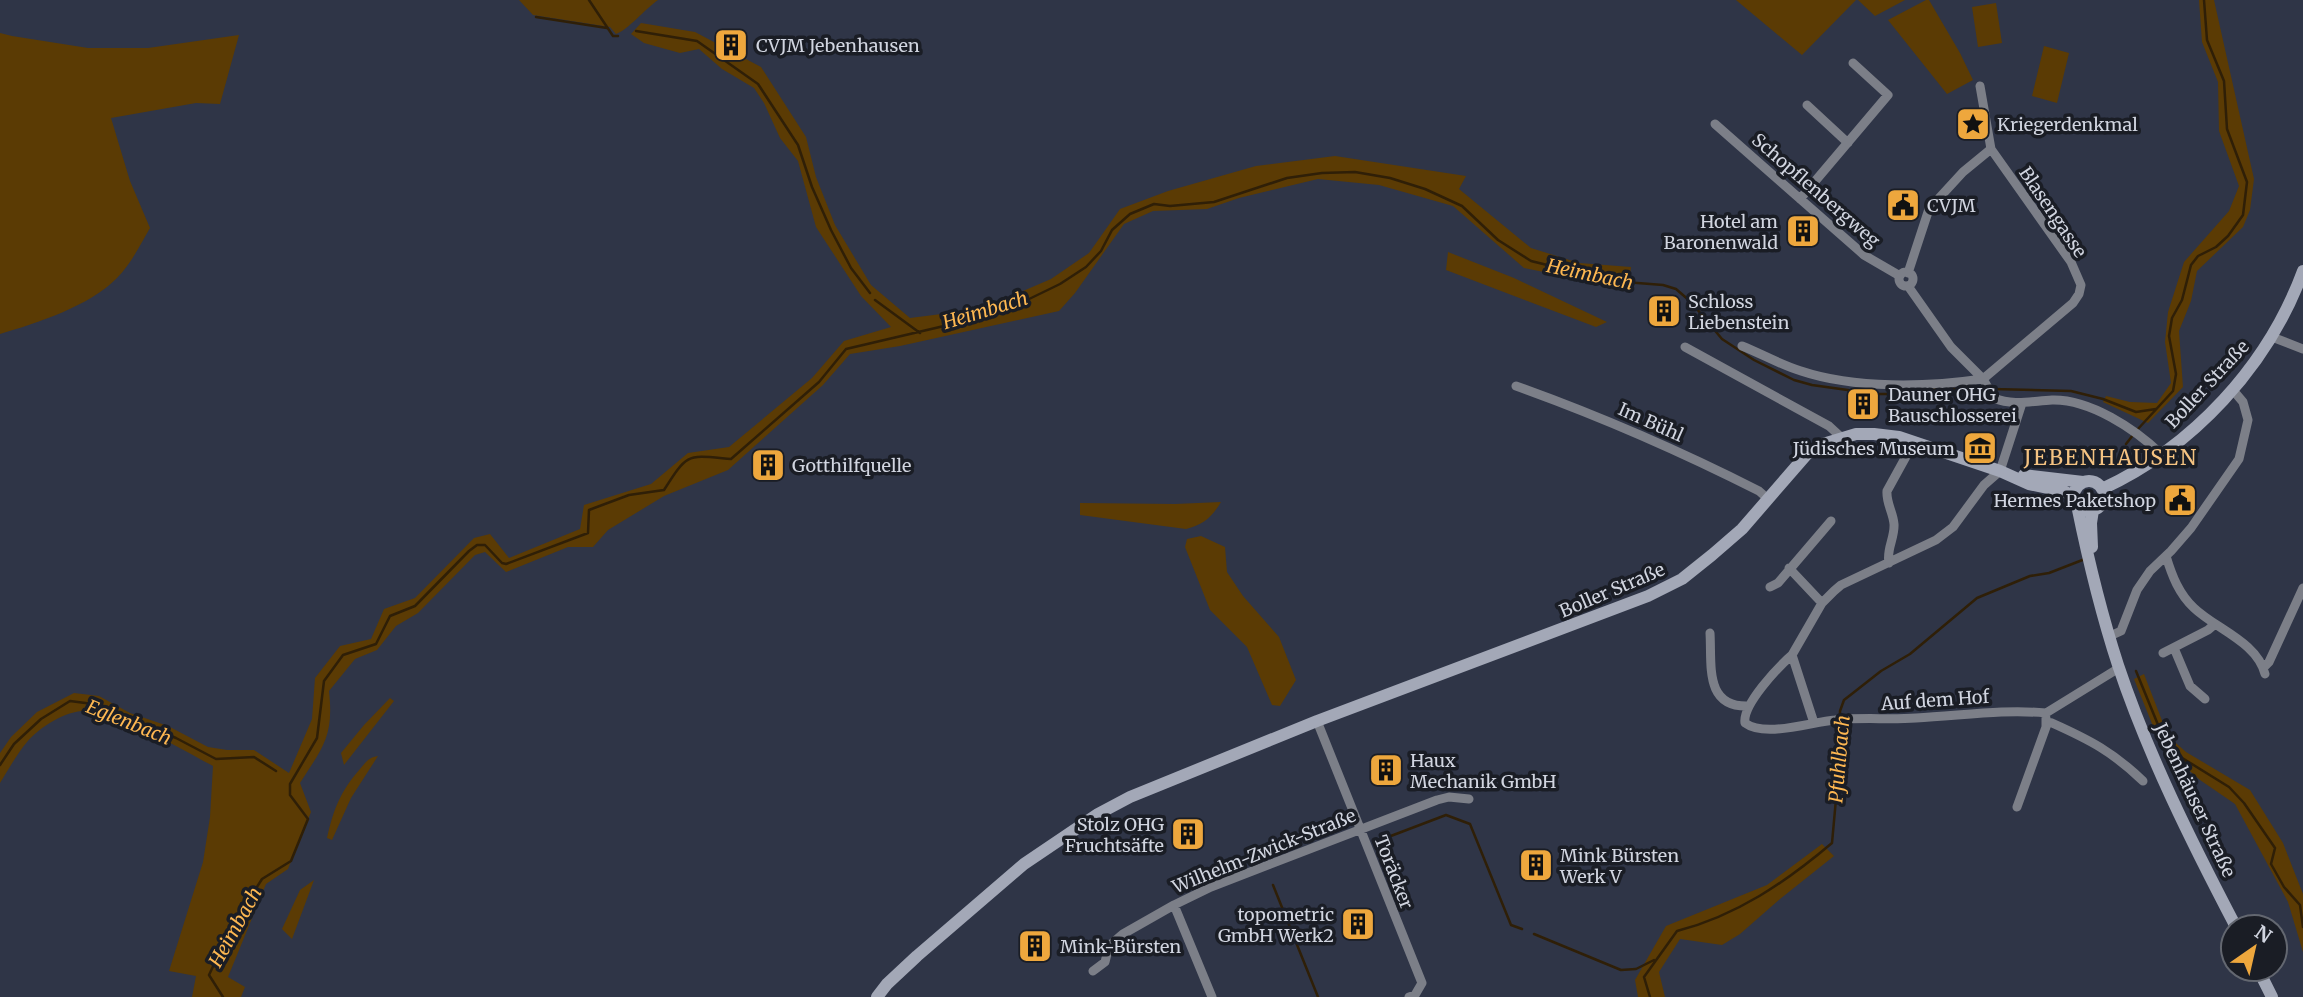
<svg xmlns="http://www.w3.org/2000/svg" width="2303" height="997" font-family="Merriweather,serif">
<rect width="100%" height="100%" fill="#2f3547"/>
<!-- green -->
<path fill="#5b3b04" d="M519 0H658C645 9 628 30 616 34L610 27 533 15Z
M1736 0H1856L1802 55Z
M1858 0H1905L1875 16Z
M1926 0H1929L1960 53 1973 80 1947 94 1888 20Z
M2199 0H2214L2254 179 2250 210 2243 227 2197 271 2191 301 2179 331 2183 387 2148 423 2103 402 2106 396 2130 402 2157 403 2171 383 2165 342 2168 312 2184 262 2229 211 2239 186 2219 131 2218 82 2202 42Z
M1996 3 2002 43 1978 47 1972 7Z
M641 23 695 32 761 67 806 137 816 177 835 225 871 285 910 318 981 309 1051 279 1089 253 1120 209 1168 191 1256 166 1335 156 1466 176 1459 189 1531 248 1579 263 1631 267 1628 289 1524 268 1453 206 1379 185 1318 179 1239 198 1207 209 1153 211 1124 224 1075 293 1059 311 900 346 850 354 823 385 728 470 664 496 608 530 593 547H568L506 572 485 552 475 555 418 613 396 626 377 650 355 659 329 691C334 736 323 747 300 783L311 812 288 869 266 884 228 977 245 987 241 997H192L196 976 169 971 203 862 210 817 213 766C183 750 121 714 89 711 68 709 40 727 27 742 17 754 8 770 0 783V753L11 737 37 712 74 693 99 696 130 713 168 726 208 747 227 750H254L289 773 312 719 315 678 340 646 371 639 384 609 415 598 474 538 490 534 509 558 580 529 584 505 651 484 688 453 729 447 812 378 844 341 891 327 861 296 816 227 798 161 780 138 764 103 754 88 722 69 699 49 680 53 644 43 631 34Z
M0 33 12 36 88 48H148L239 35 220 104 196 103 111 118 130 181 150 228C140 245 131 264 117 278 90 306 37 323 0 334Z
M2044 46 2069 53 2057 103 2032 96Z
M1448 252 1514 278 1607 322 1596 327 1446 270Z
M1221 502C1212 517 1203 525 1186 529L1080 515V503L1175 504Z
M1201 536 1225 547 1227 572 1243 596 1279 637 1296 680 1280 706 1272 705 1247 647 1210 610 1185 547 1187 539Z
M2144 674 2168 736 2186 752 2250 790 2283 843 2303 894V952L2288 902 2235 804 2200 780 2161 746 2134 679Z
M390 698 394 701 344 765 341 753 364 725Z
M378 756 351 798 332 840 327 838C334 808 340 792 360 769 366 762 369 757 378 756Z
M1822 844 1834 856 1780 899 1740 934 1722 945 1680 939 1659 972 1665 997H1638L1635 980 1666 926 1767 885Z
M314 880 292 939 282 929 300 890Z"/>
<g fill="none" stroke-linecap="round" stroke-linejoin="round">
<!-- stream -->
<path stroke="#2f1f07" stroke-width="2.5" d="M589 0 613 36H618
M536 17 607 28
M636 31 697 41 758 84 798 145 812 187 831 230 851 268 870 293
M875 300 920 333
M1992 389 2071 391 2103 399 2136 412 2156 409
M2137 430 2173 391 2176 374 2169 336 2172 318 2182 300 2191 265 2198 256 2216 247 2228 236 2243 215 2247 182 2227 129 2224 81 2207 40 2204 0
M2126 444 2133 435
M2136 671 2163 737 2179 756 2229 787 2244 803 2275 848 2271 864 2284 887 2300 905 2303 927
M1840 717V711L1844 700 1853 693 1881 671 1910 654 1977 598 2030 576 2049 573 2085 559
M0 765 14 744 41 719 70 701 93 704 176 738 216 759 254 757 276 771
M1375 842 1446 815 1470 824 1511 925 1522 929
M1273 885 1318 997
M1534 934 1621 970 1636 969 1654 960
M223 997 209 975 232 926 262 879 291 861 308 819 290 795V784L317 738 324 681 343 655 376 644 390 616 415 606 469 551 477 545H485L502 563 506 564 588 533 589 510 629 495 664 490C688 452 687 455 731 459L819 382 846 349 944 326 1025 301 1060 284 1086 267 1101 251 1112 230 1130 214 1154 204 1170 206 1214 202 1287 178 1322 173 1355 172 1390 178 1425 189 1462 206 1498 240 1531 261 1612 281 1663 285 1676 289 1691 302 1722 339 1754 360 1794 380 1812 385 1876 394H1895L1938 389H1986
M1650 997 1644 977 1677 931C1736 916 1786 882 1832 843L1836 799V766L1840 750V724"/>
<!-- street -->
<path stroke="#7c7f88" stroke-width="9" d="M1980 86 1991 149 2071 262 2081 285 2079 294 2073 303 1983 379
M1807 105 1848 143
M1715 124 1864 255 1900 276
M1800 199 1888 95 1853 63
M1899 279a7 7 0 1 1 14 0a7 7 0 1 1-14 0Z
M1908 273 1929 209 1963 172 1991 149
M1908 286 1951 347 1983 379 1994 398C2013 406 2032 401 2052 400 2090 399 2135 429 2161 454
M2272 337 2303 349
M1742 346C1762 354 1781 365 1801 371 1855 389 1927 387 1983 379
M1685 347 1829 426 1842 438
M1516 386C1600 416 1680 451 1759 491L1768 499
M2166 556C2172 576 2179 594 2194 608 2216 629 2257 642 2265 674
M1889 563C1886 549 1895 538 1894 524 1893 512 1886 503 1887 491L1914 442
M1789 568 1822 603
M1770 587 1778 583 1831 521
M1710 633C1712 665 1704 708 1749 706
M2110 636 2121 631 2137 590 2150 571 2171 551 2191 528 2239 459 2248 420 2243 402 2232 389
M2174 648 2190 686 2205 699
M2163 653 2208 630 2215 624
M1792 655C1778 667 1742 705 1745 723 1765 738 1811 722 1835 720 1862 717 1889 720 1916 718 1960 716 2002 709 2046 713
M2263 668 2269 662 2303 588
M2046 713 2119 668
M1317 721 1422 983 1415 995 1409 997
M2046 722 2052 723C2090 740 2113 752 2143 781
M1814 723 1792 655 1822 603 1834 591 1841 585 1936 540 1953 527 1984 485 2000 471 2022 403
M2017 807 2046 727V718
M1174 905 1212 997
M1093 971 1105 962 1109 946 1123 934 1174 905 1211 887 1437 800 1449 797 1469 799"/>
<!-- secondary -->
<path stroke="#a3a8b7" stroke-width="12" d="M2024 475 2083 482
M2074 496a15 15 0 1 1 30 0a15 15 0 1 1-30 0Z
M2102 489C2193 447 2268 366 2303 271
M2077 505C2088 559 2101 613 2118 665 2148 755 2192 843 2236 927
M2092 547 2091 523 2093 510
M2258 969 2272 997
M877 997 887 984 917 956 1024 864 1098 814 1130 797 1317 721 1648 596 1682 579 1712 555 1742 529 1807 454 1823 444 1856 434H1874L1899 437 2000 471 2029 484 2063 491 2074 496"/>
</g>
<!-- icons -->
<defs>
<g id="building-square" transform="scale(1.75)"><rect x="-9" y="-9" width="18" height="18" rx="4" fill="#eea73d" stroke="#1a1d25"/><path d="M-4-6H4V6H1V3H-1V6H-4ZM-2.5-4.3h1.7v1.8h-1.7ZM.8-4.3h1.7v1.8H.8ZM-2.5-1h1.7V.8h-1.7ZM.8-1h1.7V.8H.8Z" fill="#111"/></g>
<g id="sight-square" transform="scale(1.75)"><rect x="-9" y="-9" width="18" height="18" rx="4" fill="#eea73d" stroke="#1a1d25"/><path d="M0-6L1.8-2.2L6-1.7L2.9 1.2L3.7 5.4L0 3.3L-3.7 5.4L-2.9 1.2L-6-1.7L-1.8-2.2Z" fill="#111"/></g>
<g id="civic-square" transform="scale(1.75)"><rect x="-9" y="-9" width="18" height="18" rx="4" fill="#eea73d" stroke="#1a1d25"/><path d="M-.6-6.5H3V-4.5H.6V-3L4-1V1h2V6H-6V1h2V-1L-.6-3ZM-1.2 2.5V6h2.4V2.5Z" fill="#111"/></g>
<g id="museum-square" transform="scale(1.75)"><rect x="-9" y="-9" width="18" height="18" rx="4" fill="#eea73d" stroke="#1a1d25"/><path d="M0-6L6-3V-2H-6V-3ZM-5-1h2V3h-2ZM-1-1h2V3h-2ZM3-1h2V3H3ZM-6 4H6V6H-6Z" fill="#111"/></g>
</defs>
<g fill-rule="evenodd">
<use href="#building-square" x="731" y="45"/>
<use href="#sight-square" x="1973" y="124"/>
<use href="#civic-square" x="1903" y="205"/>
<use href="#building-square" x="1803" y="231"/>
<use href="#building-square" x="1664" y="311"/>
<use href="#building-square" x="1863" y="404"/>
<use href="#museum-square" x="1980" y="448"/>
<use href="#building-square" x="768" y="465"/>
<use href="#civic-square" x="2180" y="500"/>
<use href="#building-square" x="1386" y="770"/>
<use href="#building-square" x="1188" y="834"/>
<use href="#building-square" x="1536" y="865"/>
<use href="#building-square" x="1358" y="924"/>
<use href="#building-square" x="1035" y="946"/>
</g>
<g text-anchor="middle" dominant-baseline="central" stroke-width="7" stroke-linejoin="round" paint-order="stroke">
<!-- poi labels -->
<g font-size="18" fill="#d1d5e0" stroke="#1a1d25" text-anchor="start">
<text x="756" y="45">CVJM Jebenhausen</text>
<text x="1997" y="124">Kriegerdenkmal</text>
<text x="1927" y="205">CVJM</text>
<text x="1778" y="221" text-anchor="end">Hotel am<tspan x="1778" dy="21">Baronenwald</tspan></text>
<text x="1688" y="301">Schloss<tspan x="1688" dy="21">Liebenstein</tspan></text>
<text x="1888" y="394">Dauner OHG<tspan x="1888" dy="21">Bauschlosserei</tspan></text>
<text x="1955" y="448" text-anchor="end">Jüdisches Museum</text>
<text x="792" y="465">Gotthilfquelle</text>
<text x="2156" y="500" text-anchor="end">Hermes Paketshop</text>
<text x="1410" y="760">Haux<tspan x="1410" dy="21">Mechanik GmbH</tspan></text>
<text x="1164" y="824" text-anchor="end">Stolz OHG<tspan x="1164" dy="21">Fruchtsäfte</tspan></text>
<text x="1560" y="855">Mink Bürsten<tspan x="1560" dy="21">Werk V</tspan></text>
<text x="1334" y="914" text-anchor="end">topometric<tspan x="1334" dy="21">GmbH Werk2</tspan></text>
<text x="1060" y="946">Mink-Bürsten</text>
</g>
<!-- street labels -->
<g font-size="18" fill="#d1d5e0" stroke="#1a1d25">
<text transform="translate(1816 190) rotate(41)">Schopflenbergweg</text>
<text transform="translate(2053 212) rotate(56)">Blasengasse</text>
<text transform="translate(2207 384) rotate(-47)">Boller Straße</text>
<text transform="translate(1651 422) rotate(24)">Im Bühl</text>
<text transform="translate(1612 590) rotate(-23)">Boller Straße</text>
<text transform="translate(1935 700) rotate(-4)">Auf dem Hof</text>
<text transform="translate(2195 800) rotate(65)">Jebenhäuser Straße</text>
<text transform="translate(1264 851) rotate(-22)">Wilhelm-Zwick-Straße</text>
<text transform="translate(1394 872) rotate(69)">Toräcker</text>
</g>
<!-- water labels -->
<g font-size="19" font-style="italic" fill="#fdb751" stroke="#1a1d25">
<text transform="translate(1590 274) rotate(12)">Heimbach</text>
<text transform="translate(985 310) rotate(-17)">Heimbach</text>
<text transform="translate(129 722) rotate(22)">Eglenbach</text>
<text transform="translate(1839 759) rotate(-85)">Pfuhlbach</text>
<text transform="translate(235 927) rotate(-61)">Heimbach</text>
</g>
<!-- quarter labels -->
<g font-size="21" letter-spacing="2" fill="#f5c382" stroke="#1a1d25">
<text x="2111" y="457">JEBENHAUSEN</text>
</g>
</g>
<!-- north arrow -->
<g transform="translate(2254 948) rotate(34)"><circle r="33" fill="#1a1d25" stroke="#636770" stroke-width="2"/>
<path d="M0-5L12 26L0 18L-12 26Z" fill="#eea73d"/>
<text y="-10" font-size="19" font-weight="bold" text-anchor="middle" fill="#d1d5e0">N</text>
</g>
</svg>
